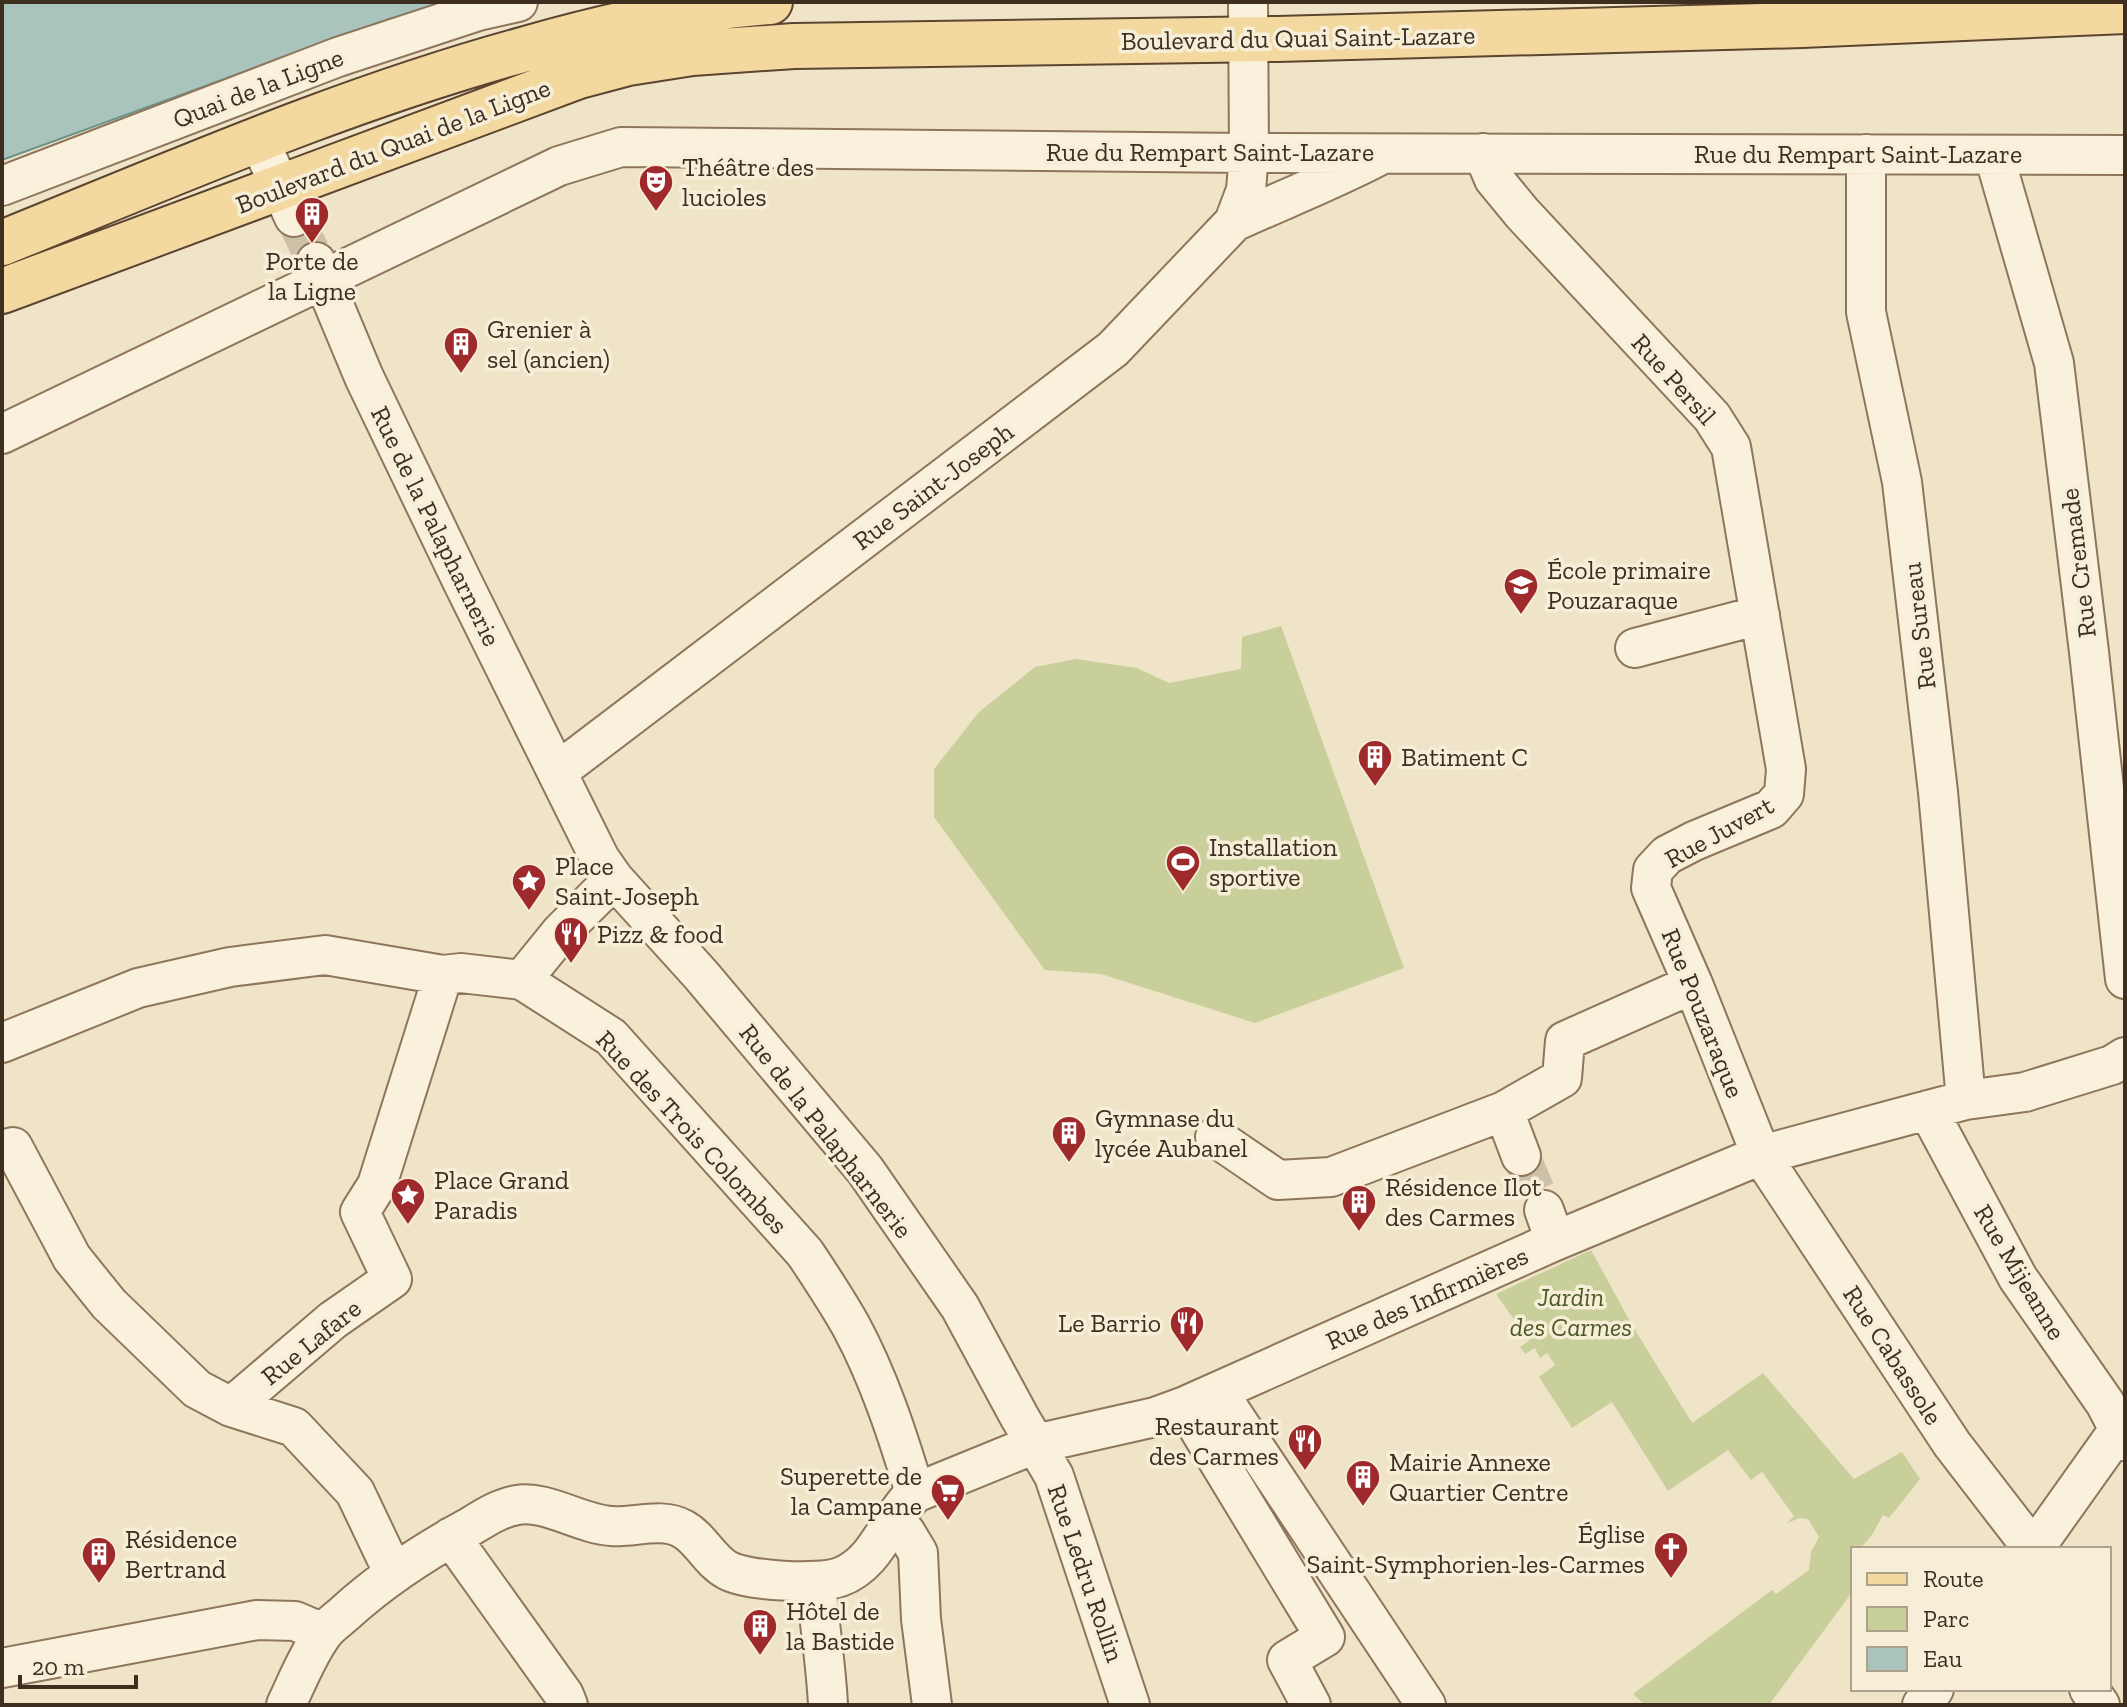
<svg xmlns="http://www.w3.org/2000/svg" width="2127" height="1707" font-family="'Zilla Slab',serif">
<rect width="100%" height="100%" fill="#f0e4c8"/>
<!-- green -->
<path fill="#c9cf9b" d="M1281 626 1404 968 1255 1023 1101 974 1045 970 934 817V769L979 712 1035 667 1076 659 1137 668 1169 683 1241 669 1242 637Z
M1591 1250 1632 1325 1692 1423 1763 1373 1854 1479 1902 1452 1920 1479 1889 1518 1883 1515 1872 1535 1860 1549H1853V1591L1769 1705H1645L1633 1694 1772 1590 1776 1594 1809 1570 1811 1552 1819 1537 1808 1519 1800 1518 1787 1523 1794 1516 1762 1472 1751 1480 1728 1450 1668 1491 1612 1402 1572 1428 1539 1377 1555 1365 1547 1353 1540 1358 1535 1348 1525 1354 1520 1347 1529 1341 1496 1294Z"/>
<!-- water -->
<path fill="#a9c4bc" stroke="#6f938a" stroke-width="2" d="M2 2H465L415 17 392 18 2 160Z"/>
<g fill="none" stroke-linecap="round" stroke-linejoin="round">
<!-- minor-tunnel -->
<path stroke="#ccc0a6" stroke-width="38" stroke-dasharray="38 19" stroke-linecap="butt" d="M294 217 316 262
M1521 1156 1544 1210"/>
<!-- minor casing -->
<g stroke="#8d765c" stroke-width="42">
<path id="minor" d="M258 138 294 217
M1483 153 1494 179 1522 213 1712 417 1731 447 1786 769 1784 794 1771 809 1694 841 1667 855 1653 870 1651 888 1693 984 1761 1155 1952 1444 2033 1549
M1866 154V312L1902 482 1938 792 1966 1100
M1994 155 2054 363 2089 652 2125 979
M2 186 338 57 478 11 518 2
M1234 222C1282 200 1331 181 1377 157
M316 262 364 377 462 581 600 859 614 879 701 975 865 1170 960 1307 1019 1416 1054 1476 1130 1705
M2 434 559 166 621 147 1249 153 2125 155
M1635 648 1760 615
M557 772 1113 349 1234 222 1246 190 1249 153 1248 2
M522 980 561 932 614 879
M2 1043 138 988 230 967 325 955 443 975 461 973 522 980 611 1037 805 1253C821 1277 837 1301 851 1326 879 1378 898 1436 915 1493
M1928 1110 2018 1278 2105 1403 2125 1441
M1215 1137 1278 1180 1331 1177 1504 1111
M2 1150 13 1147 72 1258 109 1304 197 1389 231 1407 294 1427 355 1492 394 1574
M1521 1156 1504 1111 1562 1078 1565 1041 1693 984
M1544 1210 1555 1241
M1218 1392 1426 1705
M1185 1406 1325 1637 1287 1660 1311 1705
M231 1407 333 1320 392 1279 360 1212 377 1185 443 975
M895 1519 906 1533 918 1553 921 1619 932 1705
M451 1537 564 1695 568 1705
M2034 1549 2125 1421
M816 1582C819 1623 826 1664 828 1705
M2 1668 257 1620 295 1621 323 1633
M2089 1689 2100 1705
M286 1705C297 1682 307 1656 322 1635 327 1627 336 1621 344 1614 381 1580 424 1552 468 1528 483 1519 499 1508 517 1505 547 1500 580 1524 611 1526 633 1528 662 1517 683 1529 700 1538 710 1561 727 1570 746 1581 819 1585 840 1577 878 1563 887 1519 915 1493L1035 1444 1155 1417 1185 1406 1555 1241 1761 1155 1928 1110 1966 1100 2025 1092 2112 1065 2125 1057
M1922 1705 1934 1689"/>
</g>
<!-- major casing -->
<g stroke="#5b4430" stroke-width="48">
<path id="major" d="M2 243C175 173 346 98 526 49 605 26 687 8 770 2
M2 291 579 76 628 63 692 53 794 46 1277 39 1802 25 2125 11"/>
</g>
<!-- minor -->
<use href="#minor" stroke="#faf1dc" stroke-width="38"/>
<!-- major -->
<use href="#major" stroke="#f3d9a0" stroke-width="44"/>
</g>
<!-- icons -->
<defs>
<g id="theatre-pin" transform="scale(1.8)"><path d="M0 17L-7.5 6A9.5 9.5 0 1 1 7.5 6Z" fill="#9e2a2b" stroke="#f7eed8"/><path d="M-5-5.5Q0-4 5-5.5V0Q5 5 0 6Q-5 5-5 0ZM-3.3-2.5H-1v1.5H-3.3ZM1-2.5H3.3v1.5H1ZM-2.8 1Q0 5.5 2.8 1Z" fill="#fff"/></g>
<g id="building-pin" transform="scale(1.8)"><path d="M0 17L-7.5 6A9.5 9.5 0 1 1 7.5 6Z" fill="#9e2a2b" stroke="#f7eed8"/><path d="M-4-6H4V6H1V3H-1V6H-4ZM-2.5-4.3h1.7v1.8h-1.7ZM.8-4.3h1.7v1.8H.8ZM-2.5-1h1.7V.8h-1.7ZM.8-1h1.7V.8H.8Z" fill="#fff"/></g>
<g id="school-pin" transform="scale(1.8)"><path d="M0 17L-7.5 6A9.5 9.5 0 1 1 7.5 6Z" fill="#9e2a2b" stroke="#f7eed8"/><path d="M0-5L7-2L0 1L-7-2ZM-4 1L0 2.5L4 1V4Q0 6-4 4Z" fill="#fff"/></g>
<g id="stadium-pin" transform="scale(1.8)"><path d="M0 17L-7.5 6A9.5 9.5 0 1 1 7.5 6Z" fill="#9e2a2b" stroke="#f7eed8"/><path d="M0-5a6.5 5 0 1 0 0 10a6.5 5 0 1 0 0-10ZM-3.5-1.8h7v3.6h-7Z" fill="#fff"/></g>
<g id="sight-pin" transform="scale(1.8)"><path d="M0 17L-7.5 6A9.5 9.5 0 1 1 7.5 6Z" fill="#9e2a2b" stroke="#f7eed8"/><path d="M0-6L1.8-2.2L6-1.7L2.9 1.2L3.7 5.4L0 3.3L-3.7 5.4L-2.9 1.2L-6-1.7L-1.8-2.2Z" fill="#fff"/></g>
<g id="restaurant-pin" transform="scale(1.8)"><path d="M0 17L-7.5 6A9.5 9.5 0 1 1 7.5 6Z" fill="#9e2a2b" stroke="#f7eed8"/><path d="M-5-6h1v4h1v-4h1v4h1v-4h1v5L-1.5 .5V6h-2V.5L-5-1ZM5-6V6H3V1.5H1.5Q1.5-4 5-6Z" fill="#fff"/></g>
<g id="supermarket-pin" transform="scale(1.8)"><path d="M0 17L-7.5 6A9.5 9.5 0 1 1 7.5 6Z" fill="#9e2a2b" stroke="#f7eed8"/><path d="M-6-5.5h2.5l.6 2H6L4.5 2H-2.5L-4.4-4H-6ZM-1.5 3.2a1.3 1.3 0 1 0 .1 0ZM3 3.2a1.3 1.3 0 1 0 .1 0Z" fill="#fff"/></g>
<g id="church-pin" transform="scale(1.8)"><path d="M0 17L-7.5 6A9.5 9.5 0 1 1 7.5 6Z" fill="#9e2a2b" stroke="#f7eed8"/><path d="M-1.2-6h2.4v3.5h3.3v2.4h-3.3V6h-2.4V-.1h-3.3v-2.4h3.3Z" fill="#fff"/></g>
</defs>
<g fill-rule="evenodd">
<use href="#theatre-pin" x="656" y="182"/>
<use href="#building-pin" x="312" y="214"/>
<use href="#building-pin" x="461" y="344"/>
<use href="#school-pin" x="1521" y="585"/>
<use href="#building-pin" x="1375" y="757"/>
<use href="#stadium-pin" x="1183" y="862"/>
<use href="#sight-pin" x="529" y="881"/>
<use href="#restaurant-pin" x="571" y="934"/>
<use href="#building-pin" x="1069" y="1133"/>
<use href="#sight-pin" x="408" y="1195"/>
<use href="#building-pin" x="1359" y="1202"/>
<use href="#restaurant-pin" x="1187" y="1323"/>
<use href="#restaurant-pin" x="1305" y="1441"/>
<use href="#building-pin" x="1363" y="1477"/>
<use href="#supermarket-pin" x="948" y="1491"/>
<use href="#church-pin" x="1671" y="1549"/>
<use href="#building-pin" x="99" y="1554"/>
<use href="#building-pin" x="760" y="1626"/>
</g>
<g text-anchor="middle" dominant-baseline="central" stroke-width="7" stroke-linejoin="round" paint-order="stroke">
<!-- street labels -->
<g font-size="26" fill="#3d2e20" stroke="#f7eed8">
<text transform="translate(1298 38) rotate(-1)">Boulevard du Quai Saint-Lazare</text>
<text transform="translate(258 88) rotate(-21)">Quai de la Ligne</text>
<text transform="translate(393 146) rotate(-21)">Boulevard du Quai de la Ligne</text>
<text x="1210" y="152">Rue du Rempart Saint-Lazare</text>
<text x="1858" y="154">Rue du Rempart Saint-Lazare</text>
<text transform="translate(1674 379) rotate(48)">Rue Persil</text>
<text transform="translate(933 486) rotate(-37)">Rue Saint-Joseph</text>
<text transform="translate(436 526) rotate(64)">Rue de la Palapharnerie</text>
<text transform="translate(2078 563) rotate(-97)">Rue Cremade</text>
<text transform="translate(1919 626) rotate(-97)">Rue Sureau</text>
<text transform="translate(1719 832) rotate(-29)">Rue Juvert</text>
<text transform="translate(1703 1013) rotate(68)">Rue Pouzaraque</text>
<text transform="translate(826 1131) rotate(52)">Rue de la Palapharnerie</text>
<text transform="translate(692 1132) rotate(47)">Rue des Trois Colombes</text>
<text transform="translate(2020 1272) rotate(59)">Rue Mijeanne</text>
<text transform="translate(1427 1298) rotate(-24)">Rue des Infirmières</text>
<text transform="translate(311 1342) rotate(-39)">Rue Lafare</text>
<text transform="translate(1893 1355) rotate(57)">Rue Cabassole</text>
<text transform="translate(1086 1573) rotate(71)">Rue Ledru Rollin</text>
</g>
<!-- poi labels -->
<g font-size="26" fill="#3d2e20" stroke="#f7eed8" text-anchor="start">
<text x="682" y="167">Théâtre des<tspan x="682" dy="30">lucioles</tspan></text>
<text x="312" y="261" text-anchor="middle">Porte de<tspan x="312" dy="30">la Ligne</tspan></text>
<text x="487" y="329">Grenier à<tspan x="487" dy="30">sel (ancien)</tspan></text>
<text x="1547" y="570">École primaire<tspan x="1547" dy="30">Pouzaraque</tspan></text>
<text x="1401" y="757">Batiment C</text>
<text x="1209" y="847">Installation<tspan x="1209" dy="30">sportive</tspan></text>
<text x="555" y="866">Place<tspan x="555" dy="30">Saint-Joseph</tspan></text>
<text x="597" y="934">Pizz &amp; food</text>
<text x="1095" y="1118">Gymnase du<tspan x="1095" dy="30">lycée Aubanel</tspan></text>
<text x="434" y="1180">Place Grand<tspan x="434" dy="30">Paradis</tspan></text>
<text x="1385" y="1187">Résidence Ilot<tspan x="1385" dy="30">des Carmes</tspan></text>
<text x="1161" y="1323" text-anchor="end">Le Barrio</text>
<text x="1279" y="1426" text-anchor="end">Restaurant<tspan x="1279" dy="30">des Carmes</tspan></text>
<text x="1389" y="1462">Mairie Annexe<tspan x="1389" dy="30">Quartier Centre</tspan></text>
<text x="922" y="1476" text-anchor="end">Superette de<tspan x="922" dy="30">la Campane</tspan></text>
<text x="1645" y="1534" text-anchor="end">Église<tspan x="1645" dy="30">Saint-Symphorien-les-Carmes</tspan></text>
<text x="125" y="1539">Résidence<tspan x="125" dy="30">Bertrand</tspan></text>
<text x="786" y="1611">Hôtel de<tspan x="786" dy="30">la Bastide</tspan></text>
</g>
<!-- park labels -->
<g font-size="26" font-style="italic" fill="#4d5a26" stroke="#f7eed8">
<text x="1571" y="1297">Jardin<tspan x="1571" dy="30">des Carmes</tspan></text>
</g>
</g>
<!-- border -->
<rect width="2127" height="1707" fill="none" stroke="#3d2e20" stroke-width="8"/>
<!-- legend -->
<rect x="1851" y="1547" width="260" height="144" fill="#f7eed8" stroke="#ada18e" stroke-width="2"/>
<rect x="1867" y="1573" width="40" height="12" fill="#f3d9a0" stroke="#ada18e" stroke-width="2"/>
<text x="1923" y="1587" font-size="24" fill="#3d2e20">Route</text>
<rect x="1867" y="1607" width="40" height="24" fill="#c9cf9b" stroke="#ada18e" stroke-width="2"/>
<text x="1923" y="1627" font-size="24" fill="#3d2e20">Parc</text>
<rect x="1867" y="1647" width="40" height="24" fill="#a9c4bc" stroke="#ada18e" stroke-width="2"/>
<text x="1923" y="1667" font-size="24" fill="#3d2e20">Eau</text>
<!-- scale -->
<path d="M20 1675v12h116v-12" fill="none" stroke="#3d2e20" stroke-width="4"/>
<text x="32" y="1675" font-size="24" fill="#3d2e20" stroke="#f7eed8" stroke-width="6" paint-order="stroke">20 m</text>
</svg>
